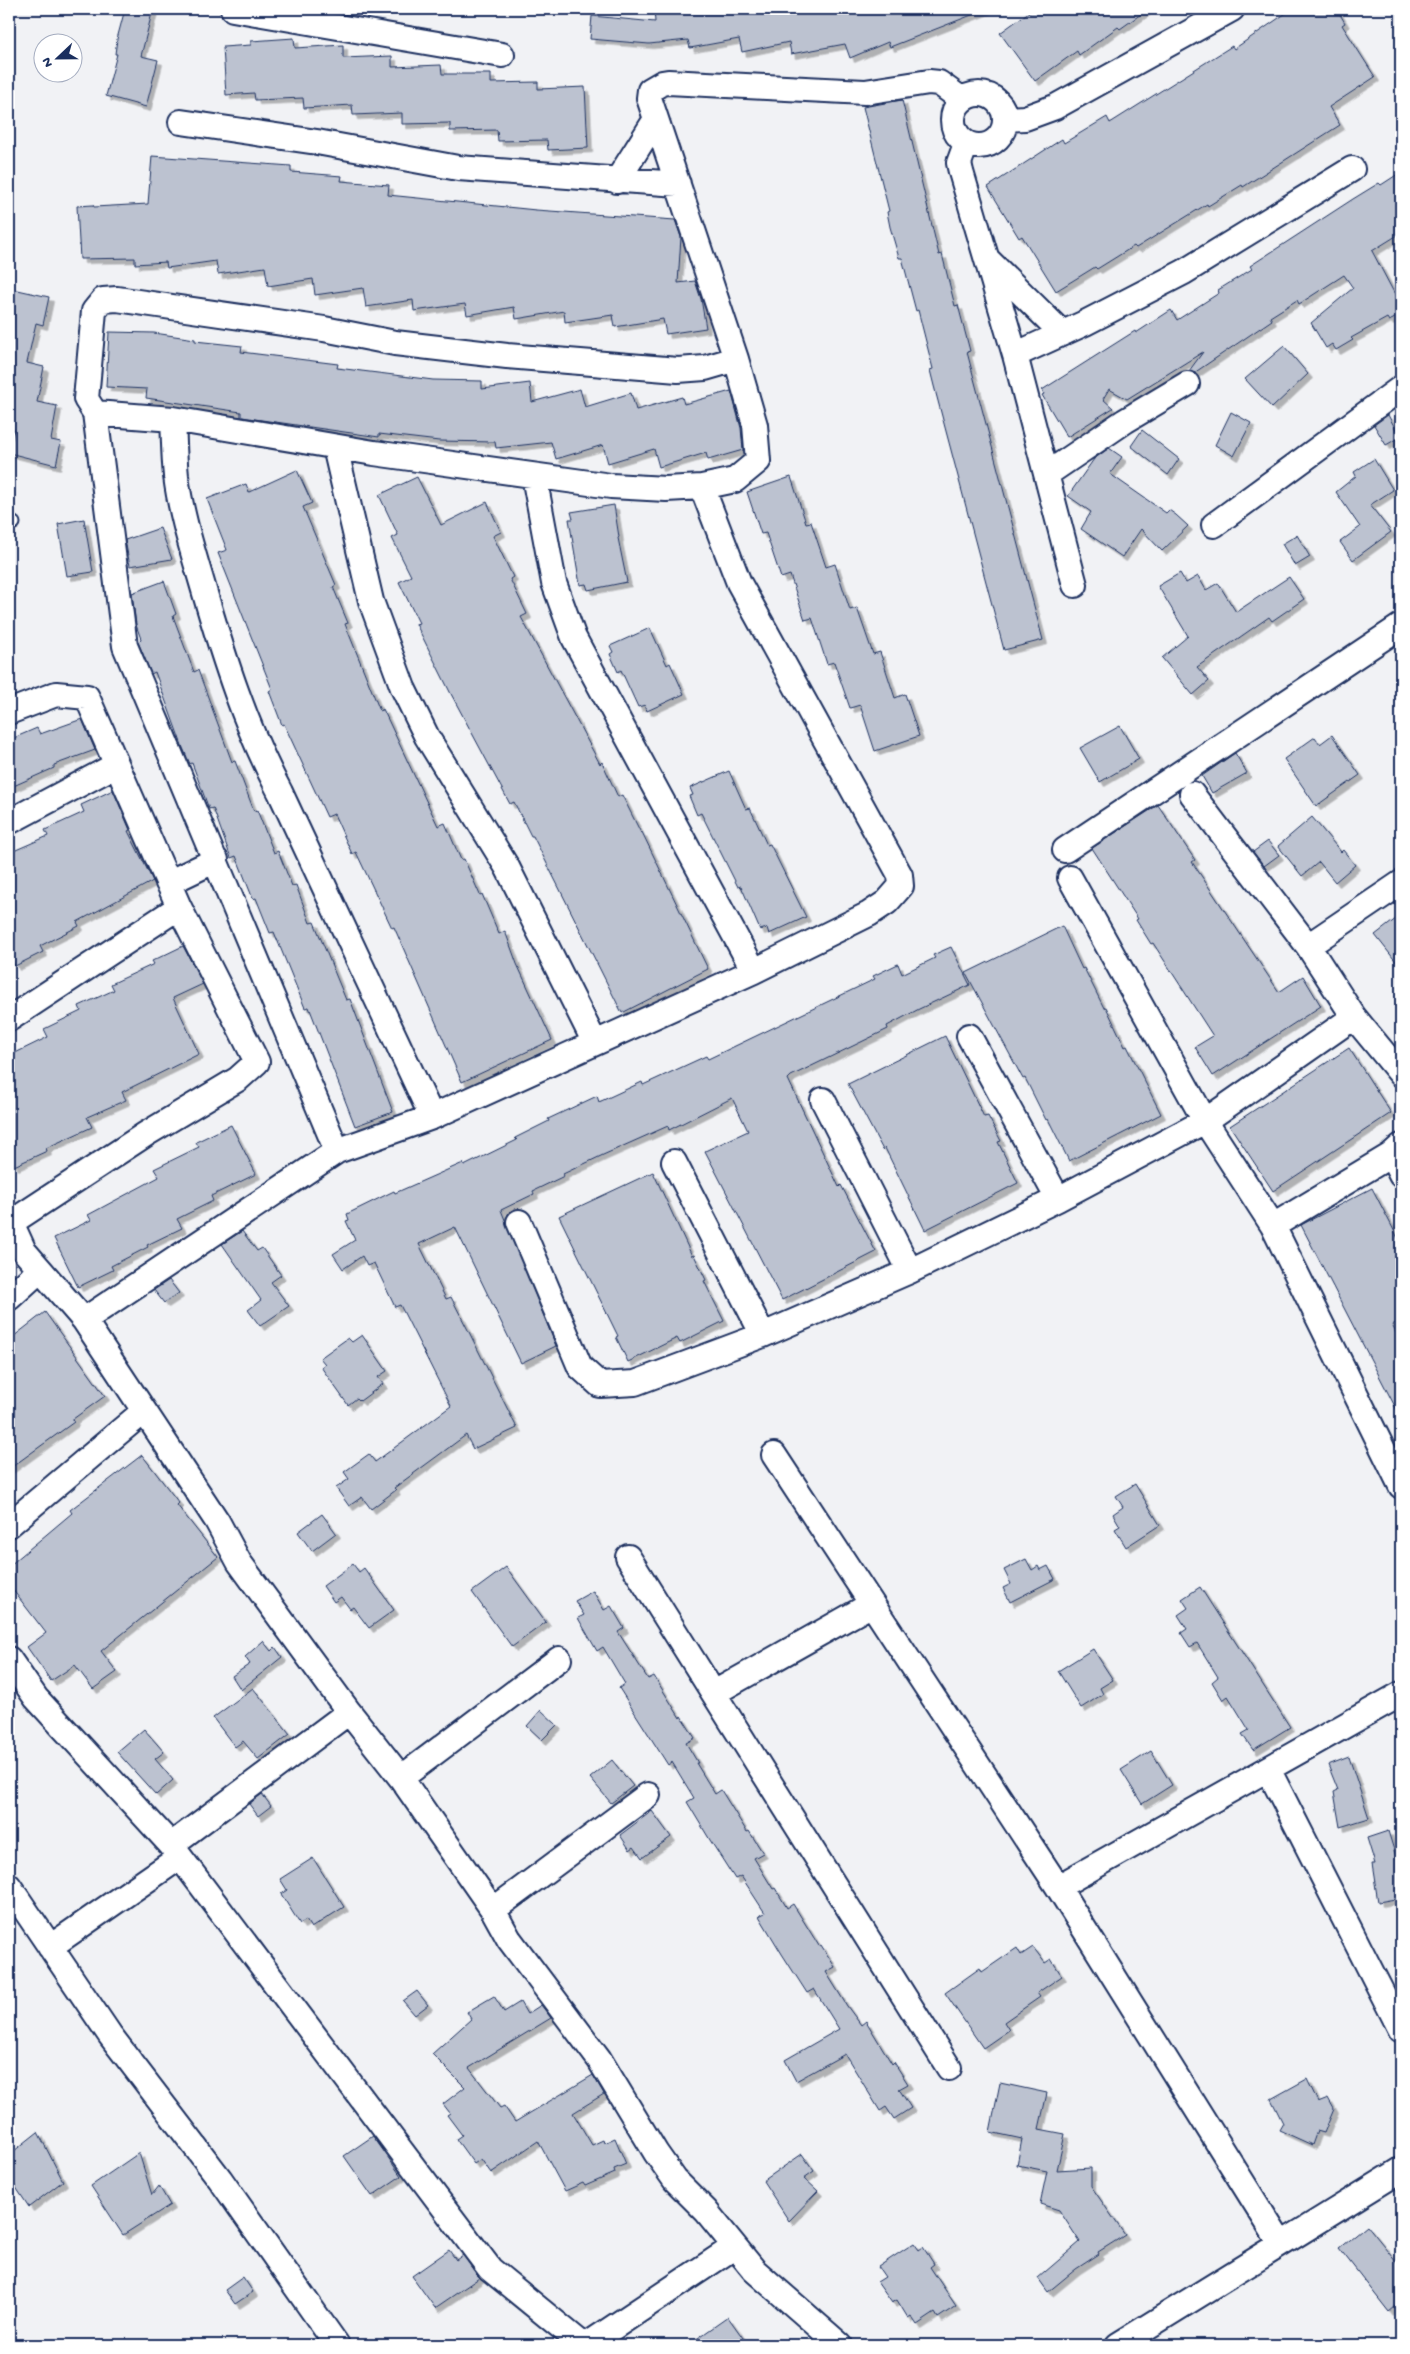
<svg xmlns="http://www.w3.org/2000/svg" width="1410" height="2354" font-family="'Gochi Hand',sans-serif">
<defs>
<filter id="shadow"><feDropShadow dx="4.5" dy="4.5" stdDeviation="0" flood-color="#0004"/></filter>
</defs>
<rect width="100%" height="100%" fill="#f1f2f5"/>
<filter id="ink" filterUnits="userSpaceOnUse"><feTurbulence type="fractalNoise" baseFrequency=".02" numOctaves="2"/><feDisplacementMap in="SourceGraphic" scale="10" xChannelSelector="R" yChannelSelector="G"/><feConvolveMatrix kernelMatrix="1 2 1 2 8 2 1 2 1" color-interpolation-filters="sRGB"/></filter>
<g filter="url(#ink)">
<!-- building -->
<path fill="#bcc2d0" stroke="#1b2f5e" filter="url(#shadow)" d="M125 9H153L141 56 158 60 146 107 106 96 117 54H115L117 39Z
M654 9H987L890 47 888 42 850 58 845 44 791 54 789 42 742 52 739 39 690 48 688 40 649 44 590 39 592 16 655 22Z
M1033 9H1148L1120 29 1118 27 1079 55 1077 51 1035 81 1000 33Z
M1292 9H1337L1345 23 1342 25 1375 77 1329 107 1340 125 1243 187 1242 185 1208 206 1207 204 1136 248 1134 246 1097 269 1095 267 1056 291 1022 236 1019 238 988 187 1062 139 1064 143 1107 117 1110 123 1232 46 1234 49Z
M294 38 295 48 343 45V58L392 56V67L441 65 442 74H491V83L538 82V89L585 87 588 148 548 150 547 140 498 141 497 130 450 131V123L402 124V113L353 115 352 105 304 108 303 98 255 100 254 93 226 95 223 47 251 45V41Z
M902 100 939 255 942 254 955 306 958 305 970 351 967 352 1043 640 1004 650 934 386 930 370 933 369 918 310 916 311 902 258H899L890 227 887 212 889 211 863 107Z
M152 156 291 166V172L342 176 341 181 389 185 388 195 536 210 675 220 681 237 678 283 695 281 701 299 706 328 666 334 663 319 615 327 613 315 565 322 564 311 516 319 514 307 467 315 465 304 414 311 413 300 366 307 363 288 315 295 313 279 268 286 265 267 218 274 216 261 167 268 166 262 135 264V258L80 259 77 206 93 205 94 207 148 204Z
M1401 172V233L1372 251 1401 306V315L1389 321 1387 318 1351 338 1353 340 1336 350 1332 344 1326 348 1311 323 1353 288 1344 275 1299 304 1297 300 1270 317 1272 320 1194 373 1189 371 1203 352 1127 399 1109 389 1103 399 1113 408 1067 437 1042 395 1044 394 1042 390 1135 331 1136 333 1171 310 1177 320 1219 293 1218 290 1252 269 1250 266 1353 199 1379 183 1381 185Z
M9 288 49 297 43 325 36 323 27 363 44 367 37 402 57 406 51 440 61 442 56 465 9 453 14 429 9 428Z
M109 332 154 333 195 339V341L242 346 241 352 338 364 337 368 386 374 433 380 482 381V389L530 383 532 402 580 389 585 407 631 393 636 410 682 397 684 404 731 391 741 428 743 450 708 460 706 453 659 467 654 449 608 463 603 445 556 459 551 442 496 448 495 442 439 441 379 434V437L241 417V412L146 398 147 389 106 387Z
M1284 346 1308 374 1272 408 1245 379Z
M1231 412 1251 423 1234 456 1215 445Z
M1388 415 1400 437 1386 445 1374 425Z
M1142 430 1179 459 1168 475 1131 446Z
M1109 448 1122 457 1110 474 1166 513 1169 510 1176 515 1188 526 1162 551 1141 529 1122 557 1081 529 1091 512 1068 496 1094 459Z
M1374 459 1393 490 1370 505 1391 532 1353 560 1340 542 1360 527 1336 492 1356 476 1354 472Z
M297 470 312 503 303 507 336 585 333 587 348 623 345 624 380 711 383 709 438 826 445 823 461 860 464 859 480 895 482 894 499 934 505 931 517 964 552 1040 462 1082 394 927 392 928 356 852 352 854 334 814 327 817 284 724 282 725 269 691 272 689 218 553 227 550 207 499 246 484 249 492Z
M417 477 441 525 487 502 501 532 493 536 513 577 510 579 527 614 521 617 600 764 602 762 618 797 622 795 641 833 642 832 708 969 622 1013 533 836H531L514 802 510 804 450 692 416 624 419 623 399 582 411 576 392 538 398 535 379 495Z
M791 477 806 523 811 522 826 567 835 564 850 610 857 608 873 654 880 652 895 698 905 694 919 736 875 751 860 705 850 708 834 662 827 664 812 618 805 620 790 575 781 578 766 533 761 534 747 492Z
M614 505 619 537 618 538 627 582 588 590 586 584 580 585 569 519H573L571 512Z
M84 519 93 572 67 576 58 524Z
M160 528 172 559 130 566 125 540Z
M1297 535 1310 557 1295 566 1282 544Z
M1180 573 1186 583 1198 576 1206 590 1218 583 1236 612 1289 577 1304 599 1272 621 1269 617 1197 667 1209 681 1193 695 1162 658 1188 636 1158 586Z
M164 581 176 614 173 616 194 672 198 670 232 762 235 761 254 811 257 810 274 853 278 851 292 886 296 885 310 923 314 922 346 1000 350 999 393 1112 355 1126 309 1007 305 1008 274 932 270 933 256 898 253 899 236 856 231 858 213 808 209 809 192 763 190 764 183 748 155 672 151 674 138 642 141 639 136 625 132 593Z
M650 628 667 665 670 663 684 694 647 711 645 705 638 707 621 670 618 672 610 654 613 652 610 646Z
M82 719 95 750 54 765V768L9 788V740L37 728 40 734Z
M1120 726 1139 759 1100 782 1080 748Z
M1332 735 1360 775 1316 806 1284 759 1315 737 1320 744Z
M1235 753 1247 773 1212 793 1202 776Z
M729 771 746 809 750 808 767 845 770 844 806 917 769 934 767 928 760 930 741 886 738 887 701 813 697 815 689 796 693 795 690 788Z
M113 790 130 830 128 831 153 881 77 922 79 926 40 946 43 952 15 966 9 954V853L48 836 45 830 84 812 81 805Z
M1158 805 1195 860 1192 862 1279 992 1303 976 1321 1006 1213 1076 1195 1047 1213 1036 1153 943 1151 944 1136 920 1138 919 1092 848Z
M1312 817 1341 852 1343 850 1355 865 1335 882 1319 862 1302 876 1278 846Z
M1268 841 1279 855 1264 866 1253 852Z
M1401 915V968L1375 935Z
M1062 926 1082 969 1084 968 1104 1008 1106 1007 1125 1047 1127 1046 1161 1114 1069 1161 1048 1119 1046 1120 1025 1078 1023 1079 966 973Z
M183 946 203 984 173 998 199 1054 122 1092 126 1100 87 1117 92 1127 46 1148 47 1151 14 1166 9 1155V1056L48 1037 44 1029 81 1011 79 1006 114 990 111 984 154 964 152 961Z
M951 947 970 985 919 1009 887 1026 888 1029 791 1076 788 1079 839 1187 841 1185 876 1252 782 1300 705 1151 748 1131 732 1098 669 1130 668 1126 603 1155 563 1174 564 1176 533 1191 534 1194 501 1210 556 1346 521 1363 455 1227 419 1244 446 1299 451 1297 468 1330 517 1428 473 1449 466 1435 394 1488 396 1490 371 1509 362 1497 349 1506 336 1488 349 1479 344 1472 369 1454 375 1462 451 1406 400 1305 395 1307 374 1263 367 1266 362 1256 343 1269 333 1254 355 1240 346 1221 349 1220 347 1214 394 1191 395 1193 463 1163 464 1166 517 1140 515 1138 549 1121 548 1119 597 1096 599 1102 642 1082 643 1085 706 1056 708 1059 875 979 873 976 898 964 902 974 935 958 933 955Z
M945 1036 984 1117 988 1116 1001 1141 998 1142 1018 1183 925 1230 885 1148 883 1150 848 1084Z
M1349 1048 1391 1113 1273 1191 1230 1126Z
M231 1125 256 1174 211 1196 213 1201 177 1219 182 1228 147 1245 148 1247 111 1266 113 1270 78 1287 54 1238 91 1220 88 1215 159 1177 154 1169 199 1147 196 1142Z
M653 1172 692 1256 694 1255 706 1280 704 1281 724 1321 680 1343 677 1338 628 1362 616 1337 618 1336 559 1216Z
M1372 1188 1401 1244V1320L1392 1325 1401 1343V1418L1301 1225Z
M242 1231 257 1251 262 1248 281 1275 271 1282 289 1306 260 1326 248 1310 261 1300 222 1244Z
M169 1280 179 1293 164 1303 154 1290Z
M45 1312 105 1396 73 1419 74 1422 9 1469V1340Z
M362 1335 387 1371 378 1377 383 1384 360 1401 357 1398 348 1405 321 1367 325 1364 320 1358 348 1338 352 1342Z
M142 1455 179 1503 177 1505 218 1557 101 1651 117 1672 93 1689 75 1665 51 1681 27 1647 46 1633 9 1585V1566L72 1513 70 1510Z
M1135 1484 1160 1525 1126 1547 1115 1529 1120 1526 1113 1514 1123 1507 1116 1496Z
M322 1514 336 1533 312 1551 298 1532Z
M1026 1559 1032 1570 1038 1566 1040 1570 1048 1566 1055 1579 1010 1602 1003 1588 1011 1584 1004 1570Z
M353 1564 359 1572 364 1568 394 1610 369 1628 353 1607 350 1609 341 1597 334 1602 323 1586Z
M506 1567 546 1622 512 1647 472 1592Z
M1200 1587 1290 1727 1253 1750 1242 1734 1249 1730 1228 1696 1223 1700 1212 1682 1218 1677 1197 1643 1190 1647 1181 1633 1187 1629 1178 1615 1188 1608 1182 1599Z
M593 1591 604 1610 611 1606 624 1628 618 1632 648 1679 654 1676 680 1718 681 1716 695 1738 686 1743 698 1763H696L715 1794 721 1790 747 1832 749 1831 763 1853 754 1858 773 1889 775 1888 787 1908 793 1904 819 1946 821 1945 835 1967 826 1972 847 2006 861 2025 866 2021 892 2064 894 2062 908 2084 899 2089 911 2108 894 2119 886 2107 880 2111 845 2054 796 2081 785 2060 839 2029 814 1989 807 1993 782 1954 759 1916 765 1913 741 1876 735 1879 710 1840 687 1802 694 1798 672 1762 668 1765 619 1688 625 1684 603 1647 597 1651 578 1618 584 1615 575 1601Z
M263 1641 271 1651 275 1647 282 1657 241 1690 232 1676 250 1664 245 1657Z
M1093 1649 1113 1680 1100 1688 1103 1694 1081 1708 1058 1671Z
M253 1688 290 1734 258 1759 243 1741 235 1747 213 1718Z
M541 1710 557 1725 542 1740 527 1726Z
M144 1729 164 1752 155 1759 173 1780 156 1795 117 1752Z
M1151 1751 1172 1785 1142 1804 1121 1770Z
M1349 1757 1369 1818 1340 1827 1334 1792 1338 1790 1328 1765Z
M612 1760 633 1786 611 1803 590 1778Z
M262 1794 271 1806 258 1816 249 1804Z
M652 1811 671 1837 642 1858 634 1847 630 1850 620 1835Z
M1388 1831 1397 1860 1401 1859V1898L1378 1902 1372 1864H1375L1367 1838Z
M313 1858 344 1907 311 1928 306 1920 300 1924 281 1894 287 1890 280 1879Z
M1033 1947 1045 1963 1051 1959 1062 1976 1037 1993 1040 1997 1004 2022 1009 2030 983 2048 945 1993 980 1968 982 1972 1017 1948 1021 1955Z
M417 1991 428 2005 415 2015 403 2001Z
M494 1996 504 2012 520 2002 527 2014 541 2005 551 2018 469 2068 500 2108 504 2106 515 2122 593 2075 604 2094 573 2113 592 2145 603 2140 604 2143 615 2138 626 2164 614 2169 615 2173 585 2186 583 2183 565 2191 538 2141 491 2173 481 2159 474 2164 456 2139 462 2135 447 2115 450 2113 443 2104 465 2087 432 2054 471 2019 467 2012Z
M1307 2079 1318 2102 1328 2098 1334 2109 1324 2133 1317 2131 1312 2145 1279 2130 1283 2123 1271 2099Z
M1000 2083 1047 2093 1039 2129 1065 2134 1057 2170 1091 2168V2186L1125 2235 1098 2252 1099 2254 1076 2269 1048 2292 1038 2278 1080 2242 1059 2210 1040 2204 1047 2171 1017 2165 1022 2139 990 2132Z
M38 2132 63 2181 29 2207 9 2177V2155Z
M373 2136 401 2176 372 2196 344 2156Z
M139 2153 152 2195 159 2186 170 2205 123 2235 91 2186Z
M802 2154 814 2171 804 2178 818 2191 789 2221 763 2181Z
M1367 2225 1401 2267V2302L1389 2312 1339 2248Z
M914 2243 919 2250 923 2247 934 2264 930 2267 956 2306 938 2318 935 2313 917 2325 911 2316 908 2318 897 2300 892 2303 877 2282 885 2277 878 2267Z
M449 2250 456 2260 463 2255 479 2278 435 2308 412 2276Z
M243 2277 253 2292 235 2304 225 2290Z
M728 2317 748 2345H688Z"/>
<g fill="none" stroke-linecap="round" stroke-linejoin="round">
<!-- lane casing -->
<g stroke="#1b2f5e" stroke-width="15">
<path id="lane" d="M9 523H14"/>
</g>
<!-- street casing -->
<g stroke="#1b2f5e" stroke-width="28">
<path id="street" d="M233 9 502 55
M953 120a26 26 0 1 1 52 0a26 26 0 1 1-52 0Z
M1005 119 1025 118 1055 107 1232 9
M181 122 317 142 458 168 678 184
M966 144 959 163 961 172 1015 355 1075 585
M617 181 656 119
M989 261 1062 333
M1015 355 1085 323 1184 272 1352 169
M95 413 173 419 374 453 611 486 666 489 702 487 735 480 758 461 755 425 736 359 649 98 650 90 662 83 668 82 865 92 929 82 939 83 961 99
M173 419C174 438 174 457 176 476 181 515 193 552 204 590 224 659 246 728 280 792L432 1117
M335 447 371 601 403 688 427 737 507 867 595 1043
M1047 474 1125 421 1187 384
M534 476 554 583 574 638 754 971
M1214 525 1401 388
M9 712 56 694 87 697 179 907 257 1062 238 1079 146 1134 9 1224
M1192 794 1308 946 1354 1017 1401 1074
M9 822 116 765
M1065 850 1401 626
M1070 878 1205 1121 1273 1226 1401 1486
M168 883 216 860
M1308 946 1401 883
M9 1019 179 907
M969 1036 1058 1199
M823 1100 910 1271
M337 1151 125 646 95 413 86 399 94 311 103 300 117 299 324 329 395 343 507 356 678 370 705 368 736 359
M1391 1155 1401 1175
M674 1162 763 1335
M9 1218 24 1251 84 1320 217 1521 239 1562 349 1712 401 1778 493 1910 509 1939 599 2059 656 2153 675 2180 706 2211 754 2270 840 2345
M519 1222 580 1367 600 1385 635 1383 763 1335 910 1271 1058 1199 1205 1121 1354 1017
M1273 1226 1391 1155 1401 1146
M9 1298 40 1270
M84 1320 337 1151 432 1117 754 971 869 914 887 902 901 886 900 875 739 583 702 487
M774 1455 1058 1887 1281 2244
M9 1525 143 1412
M628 1557 949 2068
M9 1659 36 1698 171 1845 349 1712
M714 1693 872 1604
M1268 1769 1401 2030
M401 1778 559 1659
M171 1845 490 2269 583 2345
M9 1886 110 2035 220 2179 337 2345
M1058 1887 1401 1694
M493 1910 648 1795
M50 1947 180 1857
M587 2345 734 2247
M1118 2345 1401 2170"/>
</g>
<!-- lane -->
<use href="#lane" stroke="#fff" stroke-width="11"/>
<!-- street -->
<use href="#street" stroke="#fff" stroke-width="24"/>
</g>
</g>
<!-- margin -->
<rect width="1410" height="2354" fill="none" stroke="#fff" stroke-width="30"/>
<rect x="15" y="15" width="1380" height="2324" fill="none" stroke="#1b2f5e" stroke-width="2" filter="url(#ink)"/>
<!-- north arrow -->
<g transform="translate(58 58) rotate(248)"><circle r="24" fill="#ffffff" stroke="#a4acbf"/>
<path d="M0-4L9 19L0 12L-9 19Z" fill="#1b2f5e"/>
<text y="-8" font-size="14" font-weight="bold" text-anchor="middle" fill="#1b2f5e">N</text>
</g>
</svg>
